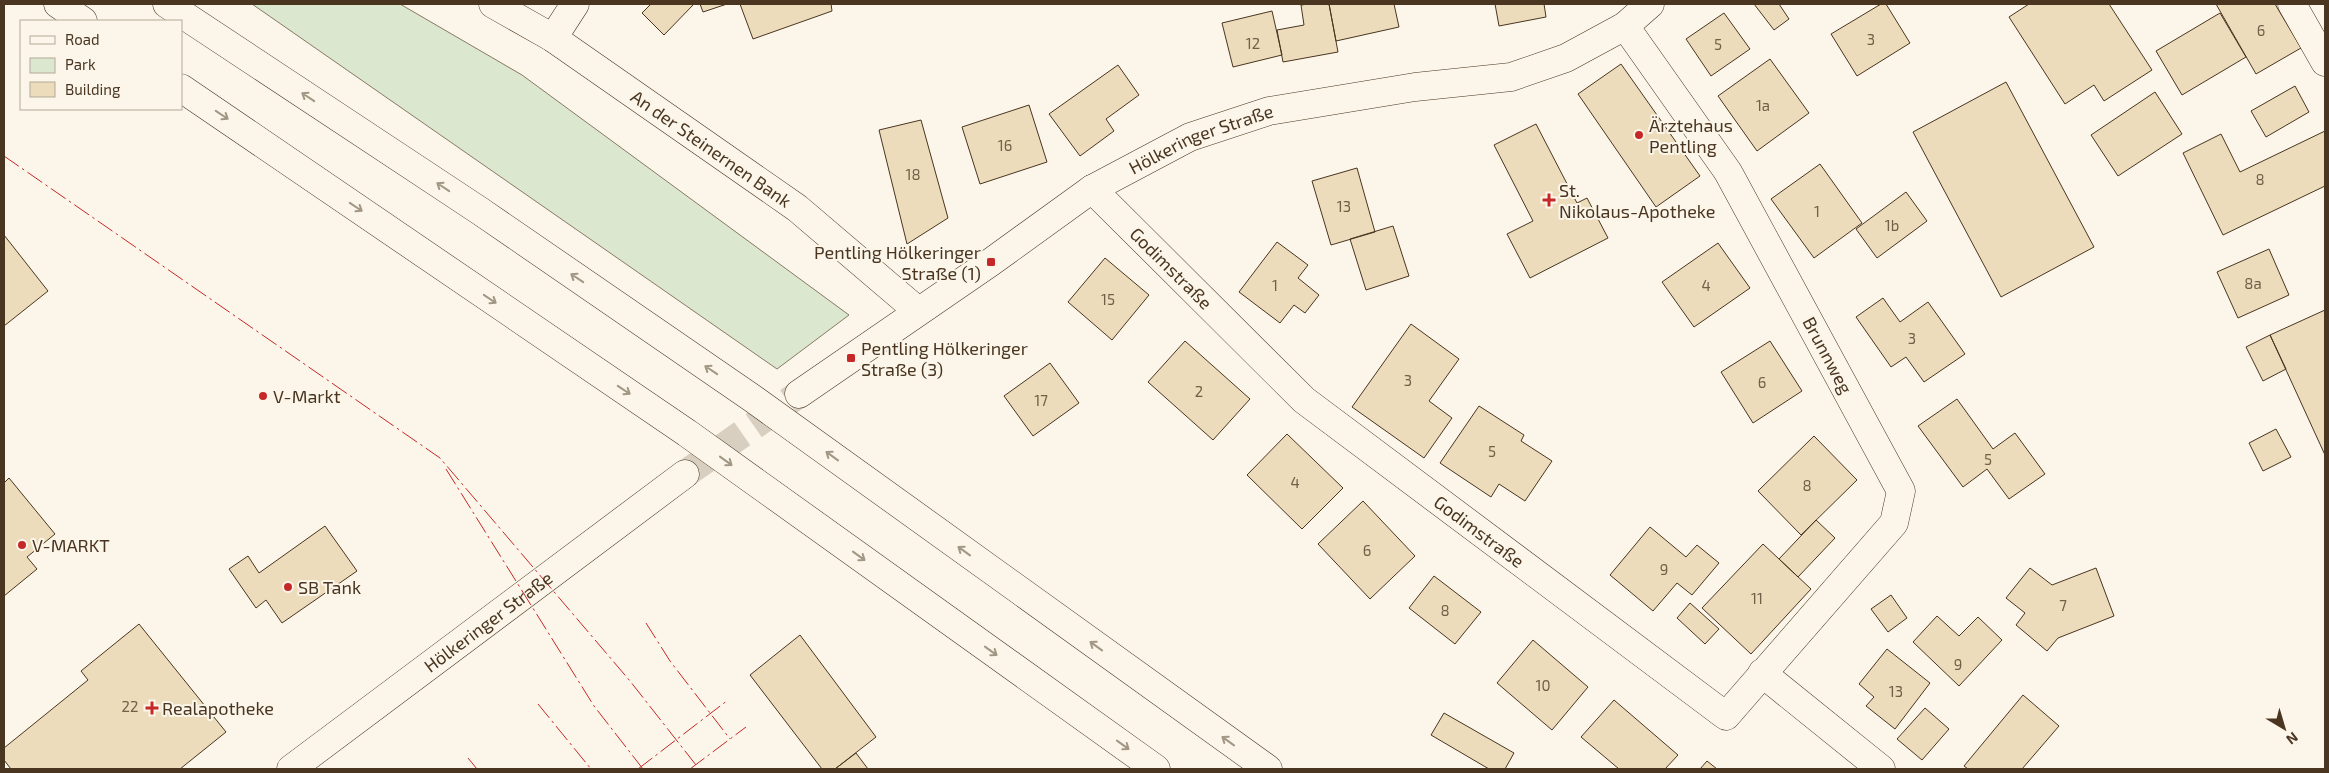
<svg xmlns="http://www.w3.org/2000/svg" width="2329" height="773" font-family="'Exo 2',sans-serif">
<rect width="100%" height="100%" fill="#fbf6e9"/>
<!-- green -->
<path fill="#dce7d0" stroke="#887966" d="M252 4H400L522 75 849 315 777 369Z"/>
<!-- building -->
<path fill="#ecdcbc" stroke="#4a3520" d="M651 4H691L693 5 664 35 642 13Z
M700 4H727L703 12Z
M740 4H831L832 11 753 39Z
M1309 4H1329L1338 52 1283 62 1277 30 1304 25 1301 5Z
M1329 4H1394L1399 27 1336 41Z
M1495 4H1544L1546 17 1499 26Z
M1754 4H1779L1789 19 1774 30Z
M1881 4H1886L1910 43 1857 76 1831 34Z
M2029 4H2109L2152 70 2104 101 2094 85 2065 104 2009 17Z
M2216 4H2275L2301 48 2256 74Z
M1272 11 1282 55 1233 67 1222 23Z
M1724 13 1750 49 1711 76 1686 39Z
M2220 13 2246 57 2182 95 2156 51Z
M1770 59 1809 113 1757 151 1718 96Z
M1621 64 1700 176 1656 207 1578 94Z
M1118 65 1139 95 1106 119 1114 131 1080 156 1049 114Z
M2006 82 2094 247 2001 297 1913 132Z
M2295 86 2309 112 2266 137 2251 111Z
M2155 92 2182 134 2118 176 2091 135Z
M1029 105 1047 162 980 184 962 127Z
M921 120 948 218 907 244 879 130Z
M1536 124 1577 203 1587 198 1608 238 1530 278 1507 234 1533 221 1494 145Z
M2325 131V186L2223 235 2183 153 2221 134 2240 172Z
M1820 164 1862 223 1814 258 1771 199Z
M1357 168 1375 232 1331 245 1312 181Z
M1906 192 1927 221 1877 258 1856 229Z
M1393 226 1409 276 1366 290 1350 239Z
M4 235 48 291 4 326Z
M1277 242 1308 265 1298 278 1319 295 1305 313 1294 305 1280 323 1239 292Z
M1718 243 1750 288 1694 327 1662 282Z
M2269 249 2289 295 2238 318 2217 272Z
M1105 258 1149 295 1112 340 1068 302Z
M1883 298 1900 322 1928 302 1965 354 1924 382 1906 357 1891 367 1856 317Z
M2325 310V455L2270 335Z
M1411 324 1459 359 1429 401 1452 418 1424 458 1352 407Z
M2270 335 2286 369 2263 381 2246 347Z
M1185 341 1250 399 1213 440 1148 382Z
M1770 341 1802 391 1753 423 1721 372Z
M1050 363 1079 403 1033 436 1004 396Z
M1957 399 1993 449 2015 433 2045 474 2009 499 1987 469 1963 487 1918 426Z
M1479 406 1524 435 1521 441 1552 461 1525 501 1499 484 1491 497 1440 463Z
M2276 429 2291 457 2263 471 2249 443Z
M1287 434 1343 488 1302 529 1247 475Z
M1814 436 1857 480 1801 535 1758 491Z
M9 478 55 534 27 557 37 569 4 596V483Z
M1363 501 1415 556 1370 599 1318 544Z
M1816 520 1835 538 1798 577 1779 559Z
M325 526 357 571 282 623 266 600 256 608 229 569 248 556 259 573Z
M1650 527 1686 557 1697 545 1719 563 1692 595 1677 583 1653 611 1610 575Z
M1763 544 1811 589 1751 654 1702 608Z
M2030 568 2052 585 2096 568 2114 616 2058 638 2047 651 2016 625 2025 613 2006 598Z
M1434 576 1481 612 1455 644 1409 608Z
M1891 595 1907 618 1888 632 1871 609Z
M1690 603 1719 629 1705 644 1677 618Z
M1937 616 1959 636 1978 617 2002 640 1959 686 1913 642Z
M139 624 226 732 180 769H11L4 760V748L88 680 81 671Z
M800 635 876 737 835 769H822L750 675Z
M1533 640 1588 687 1552 730 1497 683Z
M1887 649 1930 683 1895 729 1866 706 1874 697 1859 684Z
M2023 695 2059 726 2022 769H1968L1964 766Z
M1614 700 1678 755 1665 769H1619L1581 737Z
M1925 708 1949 729 1922 760 1897 739Z
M1444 713 1514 753 1505 769H1489L1431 735Z
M856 753 868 769H835Z
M1707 761 1717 769H1700Z"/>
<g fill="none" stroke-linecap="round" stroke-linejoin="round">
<!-- minor-tunnel -->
<path stroke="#d8cfc1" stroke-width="28" stroke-dasharray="28 14" stroke-linecap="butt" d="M685 474 799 394"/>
<!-- minor casing -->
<g stroke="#4a3520" stroke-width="29">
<g id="minor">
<path id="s1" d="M493 4 553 38 797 208 918 311"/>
<path d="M2292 4 2325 62"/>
<path d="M553 38 575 4"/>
<path id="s2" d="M1092 189 1304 400 1726 716 1894 523 1901 491 1728 172 1625 26"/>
<path id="s3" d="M799 394 991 262 1092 189 1190 137 1269 111 1415 87 1511 77 1566 58 1625 26 1650 4"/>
<path d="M1762 673 1881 769"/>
<path id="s4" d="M291 769 685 474"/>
</g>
</g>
<!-- highway casing -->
<g stroke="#4a3520" stroke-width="29">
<path id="highway" d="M58 4 83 21
M167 4 480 211 752 398 1268 769
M181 88 687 433 1156 769"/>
</g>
<!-- minor -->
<use href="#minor" stroke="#fbf6e9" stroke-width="28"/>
<!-- highway -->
<use href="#highway" stroke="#fbf6e9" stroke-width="28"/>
<!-- power -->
<path stroke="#c62828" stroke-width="1" stroke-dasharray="18 4 2.5 4" stroke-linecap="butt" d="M4 156 440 458 630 681 696 765
M446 469 594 706 643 769
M646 623 670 661 730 739
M538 704 591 769
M468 758 477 769
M638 769 728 700
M690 769 746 727"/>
</g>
<!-- one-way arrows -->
<defs><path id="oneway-shaft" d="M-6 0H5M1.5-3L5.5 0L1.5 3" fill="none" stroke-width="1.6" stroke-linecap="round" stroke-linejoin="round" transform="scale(1.25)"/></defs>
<g stroke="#a29684">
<use href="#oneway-shaft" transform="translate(308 97) rotate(-146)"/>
<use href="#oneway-shaft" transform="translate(222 115) rotate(34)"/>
<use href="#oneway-shaft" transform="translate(443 187) rotate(-146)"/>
<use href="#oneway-shaft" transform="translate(356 207) rotate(34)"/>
<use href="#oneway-shaft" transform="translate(577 278) rotate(-146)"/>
<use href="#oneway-shaft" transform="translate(490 299) rotate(34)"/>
<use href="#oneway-shaft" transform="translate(711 370) rotate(-146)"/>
<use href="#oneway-shaft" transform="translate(624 390) rotate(34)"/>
<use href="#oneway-shaft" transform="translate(832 456) rotate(-144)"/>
<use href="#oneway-shaft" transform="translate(726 461) rotate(36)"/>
<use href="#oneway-shaft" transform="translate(964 551) rotate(-144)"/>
<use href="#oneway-shaft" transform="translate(859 556) rotate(36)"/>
<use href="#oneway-shaft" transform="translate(1096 646) rotate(-144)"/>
<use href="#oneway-shaft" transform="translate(991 651) rotate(36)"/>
<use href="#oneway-shaft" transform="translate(1228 741) rotate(-144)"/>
<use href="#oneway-shaft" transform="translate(1123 745) rotate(36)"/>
</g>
<!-- markers -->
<g fill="#c62828" stroke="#fbf6e9" stroke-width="2">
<circle cx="1639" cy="135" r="5"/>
<path d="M1546.5 192.5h5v5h5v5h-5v5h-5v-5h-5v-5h5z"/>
<rect x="986" y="257" width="10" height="10" rx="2.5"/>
<rect x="846" y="353" width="10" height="10" rx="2.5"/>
<circle cx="263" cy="396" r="5"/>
<circle cx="22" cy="545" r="5"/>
<circle cx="288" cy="587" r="5"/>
<path d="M149.5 700.5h5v5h5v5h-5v5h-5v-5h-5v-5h5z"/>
</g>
<g text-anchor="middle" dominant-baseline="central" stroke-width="4" stroke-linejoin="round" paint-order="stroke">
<!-- number labels -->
<g font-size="15" fill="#725f47">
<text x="2261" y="30">6</text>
<text x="1871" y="39">3</text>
<text x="1253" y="43">12</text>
<text x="1718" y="44">5</text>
<text x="1763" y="105">1a</text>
<text x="1005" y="145">16</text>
<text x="913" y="174">18</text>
<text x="2260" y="179">8</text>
<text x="1344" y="206">13</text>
<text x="1817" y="211">1</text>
<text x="1892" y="225">1b</text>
<text x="2253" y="283">8a</text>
<text x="1275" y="285">1</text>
<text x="1706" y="285">4</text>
<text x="1108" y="299">15</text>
<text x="1912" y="338">3</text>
<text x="1408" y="380">3</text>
<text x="1762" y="382">6</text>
<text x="1199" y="391">2</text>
<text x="1041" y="400">17</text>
<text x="1492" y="451">5</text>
<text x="1988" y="459">5</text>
<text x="1295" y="482">4</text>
<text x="1807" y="485">8</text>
<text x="1367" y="550">6</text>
<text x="1664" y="569">9</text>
<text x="1757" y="598">11</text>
<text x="2063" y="605">7</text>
<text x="1445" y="610">8</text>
<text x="1958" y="664">9</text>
<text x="1543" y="685">10</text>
<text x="1896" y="691">13</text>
<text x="130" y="706">22</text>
</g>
<!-- poi labels -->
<g font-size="18" fill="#4a3520" stroke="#fbf6e9" text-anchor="start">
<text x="1649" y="125">Ärztehaus<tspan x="1649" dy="21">Pentling</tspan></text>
<text x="1559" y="190">St.<tspan x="1559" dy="21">Nikolaus-Apotheke</tspan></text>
<text x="981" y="252" text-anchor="end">Pentling Hölkeringer<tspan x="981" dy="21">Straße (1)</tspan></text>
<text x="861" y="348">Pentling Hölkeringer<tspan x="861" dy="21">Straße (3)</tspan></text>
<text x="273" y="396">V-Markt</text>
<text x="32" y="545">V-MARKT</text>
<text x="298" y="587">SB Tank</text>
<text x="162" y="708">Realapotheke</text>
</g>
<!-- street labels -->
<g font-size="18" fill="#4a3520" stroke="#fbf6e9">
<text stroke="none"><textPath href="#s3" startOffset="478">Hölkeringer Straße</textPath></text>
<text stroke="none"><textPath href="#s1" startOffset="262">An der Steinernen Bank</textPath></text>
<text stroke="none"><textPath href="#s2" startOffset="112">Godimstraße</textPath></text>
<text transform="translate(1828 355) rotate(62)">Brunnweg</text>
<text stroke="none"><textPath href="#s2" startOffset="518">Godimstraße</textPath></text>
<text stroke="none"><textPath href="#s4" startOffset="246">Hölkeringer Straße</textPath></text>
</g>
</g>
<!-- border -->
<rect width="2329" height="773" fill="none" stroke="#4a3520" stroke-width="10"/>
<!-- legend -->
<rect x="20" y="20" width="162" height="90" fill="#fbf6e9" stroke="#b4a999"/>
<rect x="30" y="36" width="25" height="8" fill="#fbf6e9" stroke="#b4a999"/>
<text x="65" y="45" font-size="15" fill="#4a3520">Road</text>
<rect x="30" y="58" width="25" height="15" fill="#dce7d0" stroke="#b4a999"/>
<text x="65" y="70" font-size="15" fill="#4a3520">Park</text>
<rect x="30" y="82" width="25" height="15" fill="#ecdcbc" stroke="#b4a999"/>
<text x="65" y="95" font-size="15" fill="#4a3520">Building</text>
<!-- north arrow -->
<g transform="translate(2284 728) rotate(142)" stroke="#fbf6e9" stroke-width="4" paint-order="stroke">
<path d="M0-4L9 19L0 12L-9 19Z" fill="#4a3520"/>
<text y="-8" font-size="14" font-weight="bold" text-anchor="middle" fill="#4a3520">N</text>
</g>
</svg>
